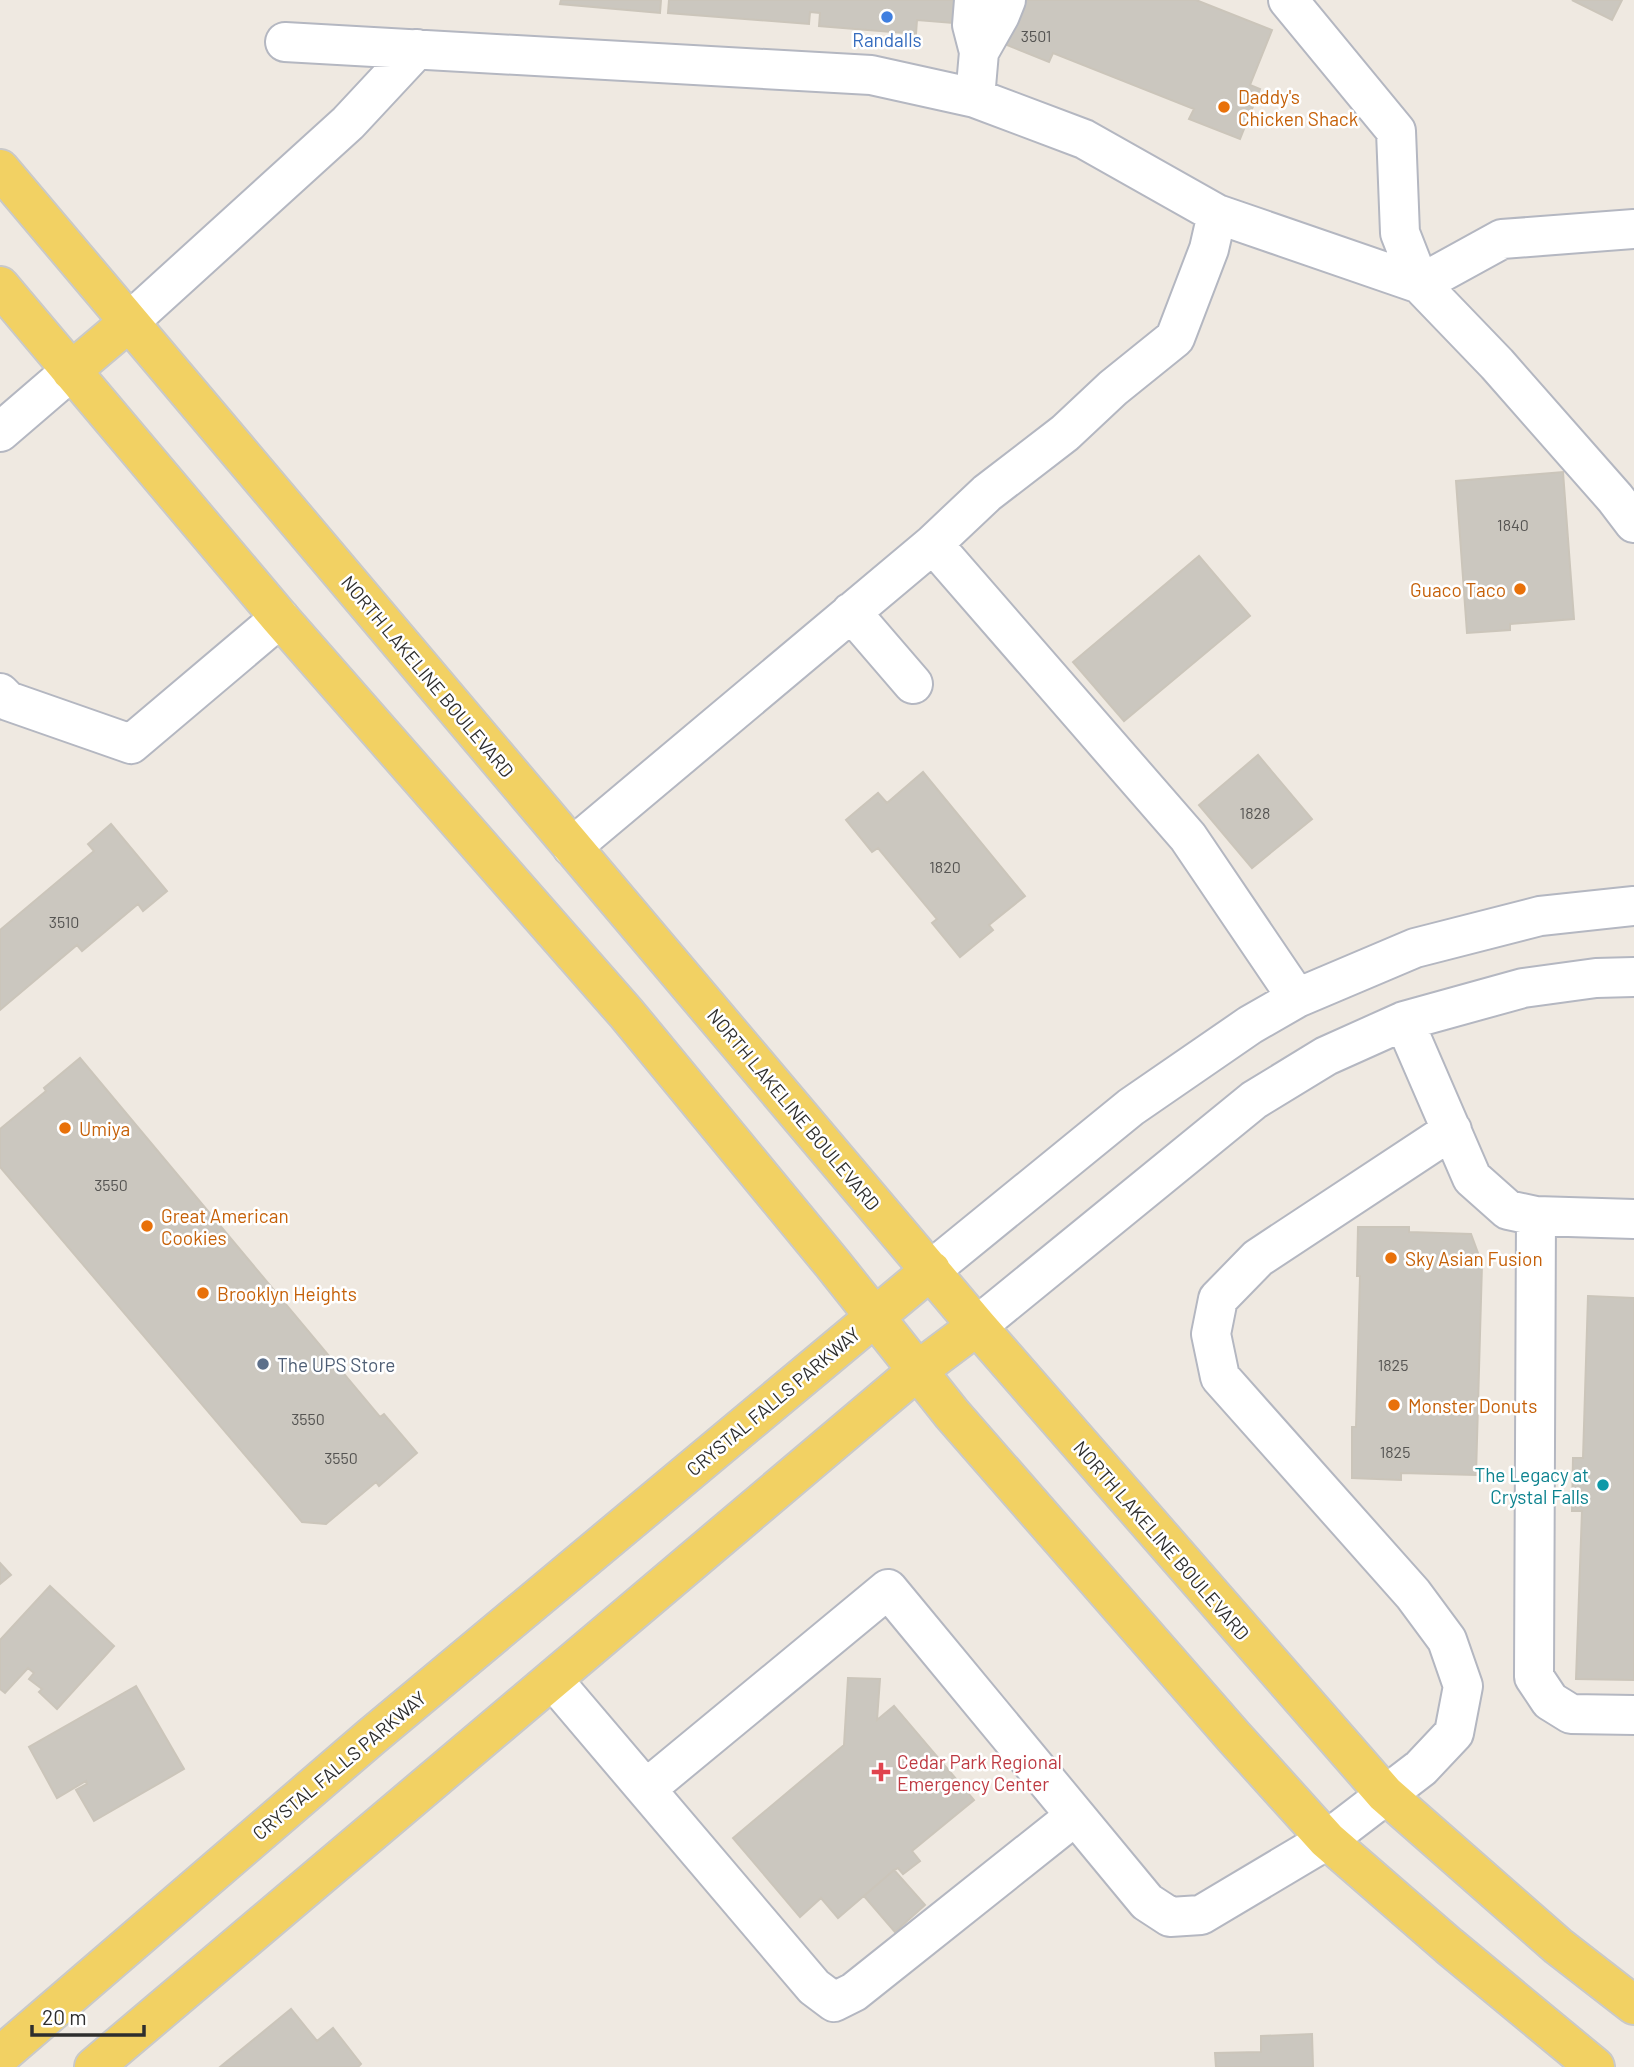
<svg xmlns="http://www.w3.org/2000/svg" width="1634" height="2067" font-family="Barlow,sans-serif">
<rect width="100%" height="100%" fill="#efe9e1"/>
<!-- building -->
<path fill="#cbc7bf" stroke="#cbc5ba" stroke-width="2" d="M561 0H661L660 13 560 4Z
M669 0H955L953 23 917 20 916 34 819 26 820 13 810 12 809 24 668 13Z
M1014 0H1196L1272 30 1250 85 1260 89 1240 139 1189 119 1194 109 1053 53 1049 62 997 41Z
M1572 0H1622L1612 20Z
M1563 472 1574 619 1510 624V630L1467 633 1456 481Z
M1199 556 1250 616 1124 721 1073 662Z
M1258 755 1312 819 1252 868 1199 805Z
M923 772 1025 896 989 925 993 930 960 957 932 923 937 919 878 848 872 852 846 820 878 793 887 803Z
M111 824 167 891 143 911 138 904 82 951 77 945 0 1010V930L94 851 88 844Z
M80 1058 380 1417 384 1414 417 1453 379 1486 376 1482 326 1524 302 1522 0 1167V1129L46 1091 44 1088Z
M1358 1227H1409V1232L1471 1234 1482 1264 1476 1475 1401 1473V1480L1352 1478V1427H1356L1360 1276H1357Z
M1588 1296 1634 1298V1680L1576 1679 1582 1511H1572L1573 1458H1583Z
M0 1563 11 1575 0 1584Z
M50 1586 114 1646 57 1709 39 1692 42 1689 29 1679 34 1673 28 1668 5 1693 0 1689V1640Z
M848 1678 880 1679 877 1720 894 1706 974 1800 912 1851 920 1861 903 1874 898 1868 894 1870 838 1918 821 1898 800 1917 733 1838 844 1745Z
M136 1686 184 1769 94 1821 76 1790 87 1784 86 1781 57 1798 29 1747Z
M894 1870 925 1905 895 1932 864 1896Z
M291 2009 317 2041 333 2028 361 2064 358 2067H220Z
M1312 2034 1313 2067H1216L1215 2053 1261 2052V2036Z"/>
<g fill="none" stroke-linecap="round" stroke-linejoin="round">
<!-- minor casing -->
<g stroke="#b4b7c1" stroke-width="42">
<path id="minor" d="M974 0 972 25 979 52 975 98
M1288 0 1396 131 1400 233 1420 284 1497 364 1615 498 1634 523
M285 42 871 75 975 98 1084 139 1217 214 1420 284 1502 239 1634 229
M979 52 1000 15 1006 0
M129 322 348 123 417 49
M0 432 71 371
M933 544 1188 837 1297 998
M851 612 913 684
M0 693 8 701 131 744 280 618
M572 847 933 544 987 493 1065 433 1113 388 1175 338 1209 249 1217 214
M1404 1021 1472 1178 1508 1210 1536 1216
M1634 1219 1536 1216 1534 1677 1550 1701 1571 1714 1634 1715
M931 1270 1131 1107 1250 1025 1297 998 1415 948 1540 916 1634 906
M977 1326 1254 1100 1326 1056 1404 1021 1523 988 1596 978 1634 977
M553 1680 814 1987 834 2002 854 1992 1075 1816
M646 1789 888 1589 1147 1902 1170 1917 1201 1915 1327 1840 1421 1768 1454 1733 1463 1686 1447 1640 1413 1594 1220 1377 1211 1334 1218 1299 1258 1258 1452 1130"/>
</g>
<!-- major casing -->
<g stroke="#c9c9c9" stroke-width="42">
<path id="major" d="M0 169 977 1326 1385 1794 1558 1946 1634 2005
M0 286 280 618 626 1013 832 1263 952 1414 1234 1737 1327 1840 1449 1946 1595 2067
M71 371 129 322
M0 2056 371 1737 931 1270
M94 2067 917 1371 977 1326"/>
</g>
<!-- minor -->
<use href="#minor" stroke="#fff" stroke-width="38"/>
<!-- major -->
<use href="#major" stroke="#f2d163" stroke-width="38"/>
</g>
<!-- markers -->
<circle fill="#3f7fe0" stroke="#fff" stroke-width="2.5" cx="887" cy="17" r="7"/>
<g fill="#e8710a" stroke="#fff" stroke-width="2.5">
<circle cx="1224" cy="107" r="7"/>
<circle cx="1520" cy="589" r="7"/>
<circle cx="65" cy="1128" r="7"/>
<circle cx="147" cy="1226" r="7"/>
<circle cx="1391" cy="1258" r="7"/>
<circle cx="203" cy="1293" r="7"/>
<circle cx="1394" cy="1405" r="7"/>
</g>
<circle fill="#5c6f8a" stroke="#fff" stroke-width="2.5" cx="263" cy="1364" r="7"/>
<circle fill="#0f9aa8" stroke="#fff" stroke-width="2.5" cx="1603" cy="1485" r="7"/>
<path fill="#e0444e" stroke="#fff" stroke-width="2.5" d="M877.5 1761.5h7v7h7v7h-7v7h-7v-7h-7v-7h7z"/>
<g text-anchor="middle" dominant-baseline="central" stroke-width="5" stroke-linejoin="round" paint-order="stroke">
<!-- number labels -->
<g font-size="16" fill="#555452">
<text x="1036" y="35">3501</text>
<text x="1513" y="524">1840</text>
<text x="1255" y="812">1828</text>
<text x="945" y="866">1820</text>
<text x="64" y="921">3510</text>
<text x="111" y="1184">3550</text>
<text x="1393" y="1364">1825</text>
<text x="308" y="1418">3550</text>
<text x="1395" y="1451">1825</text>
<text x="341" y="1457">3550</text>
</g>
<!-- shop labels -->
<g font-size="19" fill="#366cbe" stroke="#fff">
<text x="887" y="39">Randalls</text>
</g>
<!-- food labels -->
<g font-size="19" fill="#c56008" stroke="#fff" text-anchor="start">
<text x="1238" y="96">Daddy's<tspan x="1238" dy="22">Chicken Shack</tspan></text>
<text x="1506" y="589" text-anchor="end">Guaco Taco</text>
<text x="79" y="1128">Umiya</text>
<text x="161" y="1215">Great American<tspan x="161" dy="22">Cookies</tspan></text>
<text x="1405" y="1258">Sky Asian Fusion</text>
<text x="217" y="1293">Brooklyn Heights</text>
<text x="1408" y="1405">Monster Donuts</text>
</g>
<!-- street labels -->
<g font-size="19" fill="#2e2e2e" stroke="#fff">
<text transform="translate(428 676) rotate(50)">NORTH LAKELINE BOULEVARD</text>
<text transform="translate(794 1109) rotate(50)">NORTH LAKELINE BOULEVARD</text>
<text transform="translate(773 1401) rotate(-40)">CRYSTAL FALLS PARKWAY</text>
<text transform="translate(1162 1540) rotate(49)">NORTH LAKELINE BOULEVARD</text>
<text transform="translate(339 1765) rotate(-40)">CRYSTAL FALLS PARKWAY</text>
</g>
<!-- service labels -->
<g font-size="19" fill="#4e5e75" stroke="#fff" text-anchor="start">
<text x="277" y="1364">The UPS Store</text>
</g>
<!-- culture labels -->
<g font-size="19" fill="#0d838f" stroke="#fff" text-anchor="end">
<text x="1589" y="1474">The Legacy at<tspan x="1589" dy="22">Crystal Falls</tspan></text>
</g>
<!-- health labels -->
<g font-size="19" fill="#be3a42" stroke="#fff" text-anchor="start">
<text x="897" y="1761">Cedar Park Regional<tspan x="897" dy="22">Emergency Center</tspan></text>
</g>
</g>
<!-- scale -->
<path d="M32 2025v10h112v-10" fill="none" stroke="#2e2e2e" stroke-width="3.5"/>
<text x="42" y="2025" font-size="21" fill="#2e2e2e" stroke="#ffffff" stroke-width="5" paint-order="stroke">20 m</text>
</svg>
